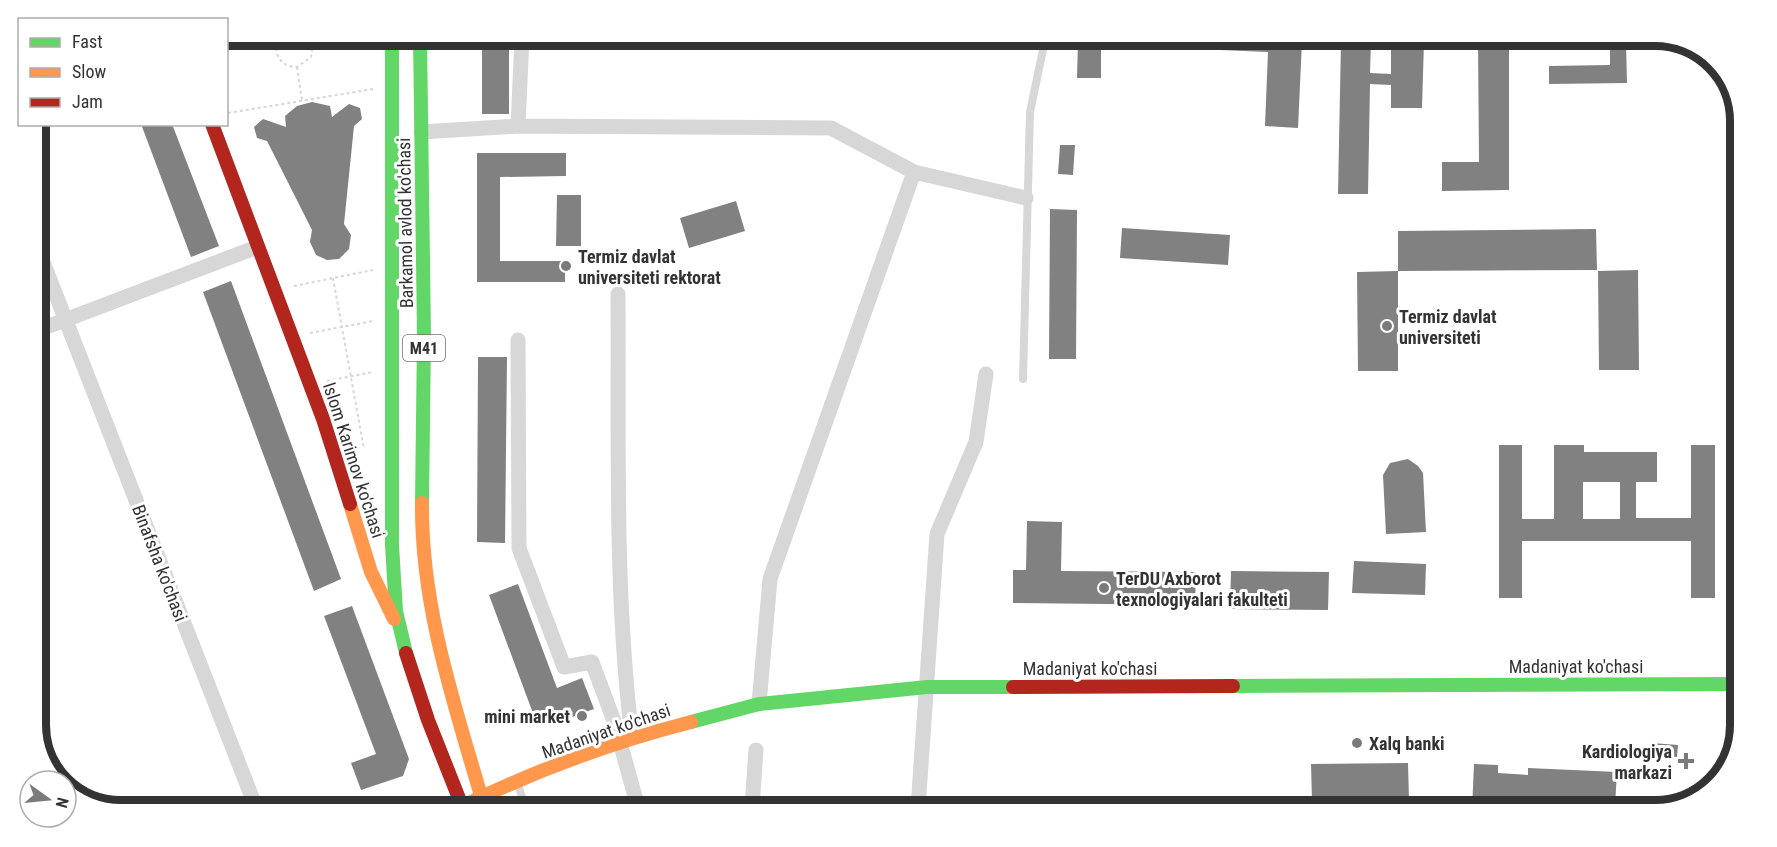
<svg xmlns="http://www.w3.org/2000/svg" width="1777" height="847" font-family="'Roboto Condensed',sans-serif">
<rect width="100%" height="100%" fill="#fff"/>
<!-- building -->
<path fill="#818181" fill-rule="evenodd" d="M482 38H509V114H482Z
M1078 40H1101V78H1077Z
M1221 41H1302L1298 128 1265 126 1268 52 1220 50Z
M1341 41H1371L1370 73 1391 74V41L1424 42 1422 108H1391V85L1370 84 1368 194H1338Z
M1478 42H1509V190L1442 191V162H1479Z
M1610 42H1626L1627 83 1549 84V66L1610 65Z
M312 102 330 106 332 117 349 104 360 108 362 119 354 126 344 224 351 235 349 249 339 259 327 260 316 255 310 242 312 230 267 141 257 138 254 127 263 119 286 127 285 116 297 106Z
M141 124H172L219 246 191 257Z
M1060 145H1075L1073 175 1058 174Z
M477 153H566V176L500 177V261H565V282H477Z
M557 195H581V246H556Z
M736 201 745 231 689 248 680 218Z
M1050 209 1077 210 1076 359H1049Z
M1122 228 1230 235 1228 265 1120 258Z
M1596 229 1597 270 1398 271V231Z
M1638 270 1639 370H1599L1598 271Z
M1398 271V371H1358L1357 272Z
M231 281 341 579 314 591 203 292Z
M478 357H507L505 543 477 542Z
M1499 445H1522V519H1554V445H1584V452H1657V482H1636V518H1691V445H1715V598H1691V541H1522V598H1499ZM1583 482H1620V519H1583Z
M1408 459 1418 466 1423 473 1426 532 1386 534 1383 475 1390 463Z
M1027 521 1062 522 1061 571 1196 572 1195 605 1013 603V570H1026Z
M1354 561 1426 564 1425 595 1352 593Z
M1231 571 1329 572 1328 610 1230 609Z
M518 584 557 688 582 678 594 709 553 724 534 716 489 595Z
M352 606 409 759 403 776 361 790 351 763 376 754 324 616Z
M1652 743 1678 745 1677 757 1651 755Z
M1408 763 1409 800 1312 801 1311 764Z
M1474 764 1498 765V773L1528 775V768L1617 772 1615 806 1497 800 1496 810H1472Z"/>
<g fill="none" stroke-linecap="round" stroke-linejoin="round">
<!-- path -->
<path stroke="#d6d6d6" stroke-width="2" stroke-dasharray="3 3" stroke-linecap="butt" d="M281 37C271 51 279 67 297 67L311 57 313 45 308 37
M313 45 369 37
M297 67 302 100
M228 113 373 89
M333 278 364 449
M294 286 373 270
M310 333 373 321
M327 381 373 372"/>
<!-- lane -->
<path stroke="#d7d7d7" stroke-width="8" d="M1023 379 1030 112 1045 40
M517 782 525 806"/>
<!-- street -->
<path stroke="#d7d7d7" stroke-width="15" d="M518 126 522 38
M421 132 518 126 831 128 914 172 1026 198
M36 244 255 805
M618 294C619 441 614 590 632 737
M36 331 257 247
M518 340 519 548 564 667 592 662 614 721 638 807
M759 704 770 579 914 172
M752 807 756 750
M918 808 937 534 976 442 986 374"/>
<!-- fast -->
<path stroke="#63d668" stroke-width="14" d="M392 37V545L396 611 406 653
M420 37 424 336 422 503
M1233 686 1735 684
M691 722 759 704 927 687H1013"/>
<!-- slow -->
<path stroke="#ff974d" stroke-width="14" d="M422 503C421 608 455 706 484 806
M350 504 371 572 394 619
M467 804C539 769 613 742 691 722"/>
<!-- jam -->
<path stroke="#b3261e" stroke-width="14" d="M212 124 323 419 350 504
M406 653 428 720 462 806
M1013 687 1233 686"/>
</g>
<!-- markers -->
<g fill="#7a7a7a" stroke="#fff" stroke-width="2">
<circle cx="566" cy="266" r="6"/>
<circle cx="1387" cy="326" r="6"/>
<circle cx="1104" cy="588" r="6"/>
<circle cx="582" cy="716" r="6"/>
<circle cx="1357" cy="743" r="6"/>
<path d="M1683 752h6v6h6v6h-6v6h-6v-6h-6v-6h6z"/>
</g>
<g text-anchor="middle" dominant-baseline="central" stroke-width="6" stroke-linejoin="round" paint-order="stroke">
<!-- shield labels -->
<rect fill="#fff" stroke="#707070" stroke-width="1.5" x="403" y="335" width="42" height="26" rx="4.5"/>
<g font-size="16" font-weight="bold" fill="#333">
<text x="424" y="348">M41</text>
</g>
<!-- street labels -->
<g font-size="18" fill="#333" stroke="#fff">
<text transform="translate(405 223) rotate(-91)">Barkamol avlod ko'chasi</text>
<text transform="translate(354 460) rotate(72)">Islom Karimov ko'chasi</text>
<text transform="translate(160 563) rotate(69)">Binafsha ko'chasi</text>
<text x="1576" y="666">Madaniyat ko'chasi</text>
<text x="1090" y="668">Madaniyat ko'chasi</text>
<text transform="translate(606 731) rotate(-19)">Madaniyat ko'chasi</text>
</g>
<!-- poi labels -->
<g font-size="18" font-weight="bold" fill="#333" stroke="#fff" text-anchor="start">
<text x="578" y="256">Termiz davlat<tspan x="578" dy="21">universiteti rektorat</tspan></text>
<text x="1399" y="316">Termiz davlat<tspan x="1399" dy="21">universiteti</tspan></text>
<text x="1116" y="578">TerDU Axborot<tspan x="1116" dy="21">texnologiyalari fakulteti</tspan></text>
<text x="570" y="716" text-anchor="end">mini market</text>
<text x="1369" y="743">Xalq banki</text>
<text x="1672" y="751" text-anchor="end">Kardiologiya<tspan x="1672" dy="21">markazi</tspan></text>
</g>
</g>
<!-- crop -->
<path d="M0 0H1777V847H0ZM121 46H1655A75 75 0 0 1 1730 121V725A75 75 0 0 1 1655 800H121A75 75 0 0 1 46 725V121A75 75 0 0 1 121 46Z" fill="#fff" fill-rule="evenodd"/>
<path fill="none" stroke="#333" stroke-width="8" d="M121 46H1655A75 75 0 0 1 1730 121V725A75 75 0 0 1 1655 800H121A75 75 0 0 1 46 725V121A75 75 0 0 1 121 46Z"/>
<!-- legend -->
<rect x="18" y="18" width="210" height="108" fill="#ffffff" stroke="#adadad" stroke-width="1.5"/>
<rect x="30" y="38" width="30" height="9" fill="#63d668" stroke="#adadad" stroke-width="1.5"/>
<text x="72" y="48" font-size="18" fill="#333333">Fast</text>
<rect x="30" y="68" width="30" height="9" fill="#ff974d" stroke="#adadad" stroke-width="1.5"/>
<text x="72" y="78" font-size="18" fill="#333333">Slow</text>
<rect x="30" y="98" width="30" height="9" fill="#b3261e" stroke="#adadad" stroke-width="1.5"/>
<text x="72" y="108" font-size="18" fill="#333333">Jam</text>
<!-- north arrow -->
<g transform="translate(48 799) rotate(105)"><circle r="28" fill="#ffffff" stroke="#adadad" stroke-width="1.5"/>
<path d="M0-4.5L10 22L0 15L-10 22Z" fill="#7a7a7a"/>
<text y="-9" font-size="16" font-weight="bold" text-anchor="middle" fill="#333333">N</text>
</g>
</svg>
